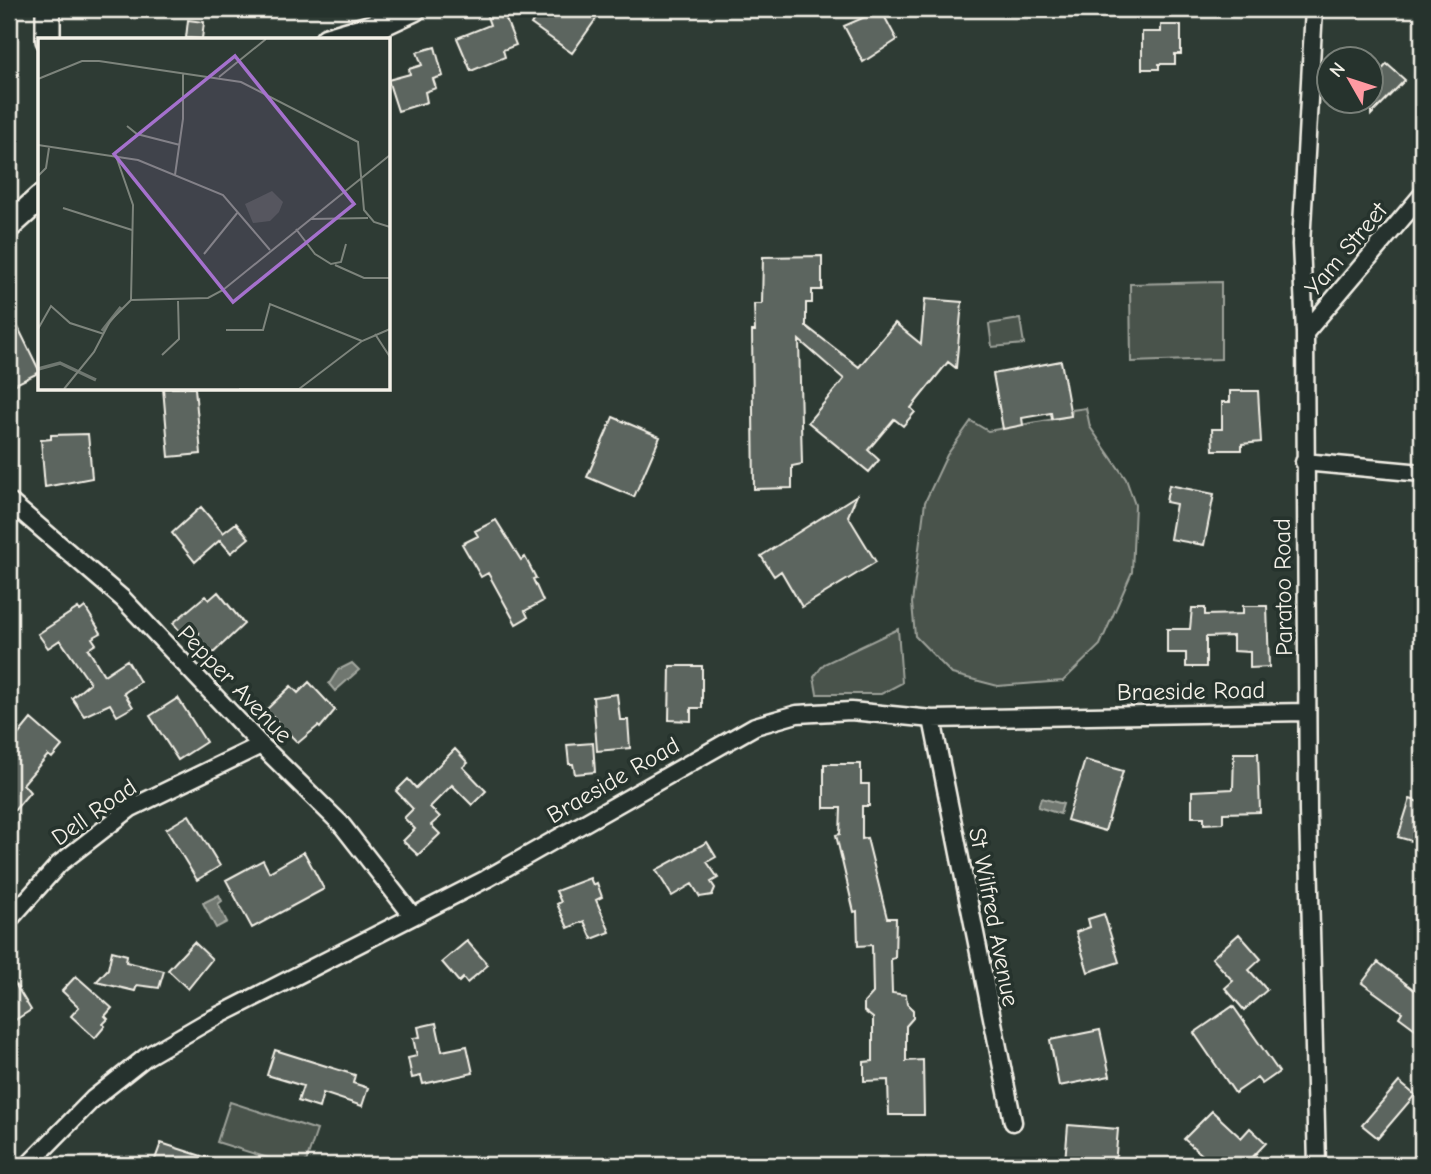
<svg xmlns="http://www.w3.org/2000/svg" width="1431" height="1174" font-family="'Comic Neue',sans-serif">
<rect width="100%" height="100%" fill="#2e3b34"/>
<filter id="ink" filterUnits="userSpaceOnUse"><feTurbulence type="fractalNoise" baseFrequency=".0143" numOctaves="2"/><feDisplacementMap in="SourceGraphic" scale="14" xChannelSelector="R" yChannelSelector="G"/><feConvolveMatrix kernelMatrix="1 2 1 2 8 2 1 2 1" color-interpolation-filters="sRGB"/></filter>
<g filter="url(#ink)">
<!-- green -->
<path fill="#48524c" stroke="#9ea29a" stroke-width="2" d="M1221 282V359L1131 362 1130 284Z
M1020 319 1024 344 992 347 989 324Z
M1086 408 1090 427 1126 479 1135 505 1132 572 1100 645 1063 681 998 686 952 674 915 636 912 603 925 502 947 455 971 421 988 431 1071 416 1072 410Z
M898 629 902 683 881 694H817L814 677 824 664Z
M230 1102 317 1130 305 1165H290L217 1142Z"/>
<!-- water -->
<path fill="#6f7770" stroke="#a4a8a0" stroke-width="2" d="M352 663 359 670 335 691 329 684 338 670Z
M1041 798 1063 804 1060 814 1038 807Z
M219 895 222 901 218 904 227 922 216 928 203 903Z"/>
<!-- building -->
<path fill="#5c655e" stroke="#f4f1e8" stroke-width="2" d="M502 9 516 45 503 50 505 57 471 71 457 38 490 25 486 14Z
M542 9H603L572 53 531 24Z
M881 10 897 40 863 62 844 26Z
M188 20 204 22 202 39 186 38Z
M1161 25H1181V54H1175V64H1159V69H1142V32H1161Z
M435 47 443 76 433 79 436 88 425 92 427 102 398 111 388 80 410 74 409 69 422 65 417 52Z
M1387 64 1405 80 1371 115V82Z
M822 256V290H812V303H806V326L859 367 895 323 921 344 925 299 962 302 956 368 948 362 911 408 915 412 903 426 894 419 868 450 879 460 869 472 808 422 844 379 799 340 802 464 792 466V488L754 489 752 331H755L754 304H762L763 257Z
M9 309 40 372 14 385 9 374Z
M1061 361 1071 416 1052 419 1051 413 1022 418 1023 425 1003 429 993 374Z
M163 388H195L201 454 169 457Z
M1230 391H1258L1261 442 1242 444V450H1213L1212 429H1222V402H1230Z
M613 417 660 437 634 497 587 477Z
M88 434 92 478 45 487 41 440 51 439V435Z
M1169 485 1214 494 1204 545 1170 539 1176 504 1166 502Z
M857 495 848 516 876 562 802 607 781 571 774 576 761 556Z
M201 507 223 533 236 523 249 538 231 553 220 540 195 562 172 533Z
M496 520 521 560 525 557 536 578 533 579 543 601 525 611 528 617 516 624 488 573 481 577 462 544 478 536 475 531Z
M218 592 244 624 210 656 201 657 194 649 199 633 184 636 173 623 205 596 209 600Z
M1243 606H1267L1269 667 1250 668V652L1233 651V636L1206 637V667H1186V653H1167V629H1190L1192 608H1205V615L1243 614Z
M85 607 101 633 92 638 96 644 88 649 104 675 127 660 140 682 124 693 133 707 117 716 110 704 84 716 72 698 90 683 60 640 48 648 38 634 78 608 80 611Z
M670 666H702V708H691V721L669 720Z
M309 682 335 710 320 728 318 726 298 743 266 710 291 686 298 693Z
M617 694 620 720H628L630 748 597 751 593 697Z
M178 698 206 742 178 760 150 716Z
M31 719 62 746 52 758 48 755 23 784 30 792 9 817V746Z
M593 743 595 772 575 774 573 764H569L567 745Z
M455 749 468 763 463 767 486 791 472 805 452 785 430 807 440 817 431 825 440 834 418 855 403 841 415 829 404 818 413 809 396 791 408 779 416 788Z
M1234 753H1258L1260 812 1223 813V823L1204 824V817H1192V791L1233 789Z
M1085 760 1123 771 1105 831 1067 820Z
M824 764H861V784H869V806H862V839L867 838 887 918H896L895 958 891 959 892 993 906 995 907 1004 913 1010V1018L906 1026V1061L923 1060 924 1115H889L888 1080 864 1081V1062L873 1061V1018L864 1011V1003L873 993 872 945 858 946 857 911 854 912 836 835 840 834 841 808H824Z
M1410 799 1422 803V844L1398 837Z
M189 815 220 866 197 880 166 829Z
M707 842 716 857 707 862 718 878 711 882 715 888 712 895 700 897 692 884 672 896 656 870Z
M304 852 324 889 252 928 226 880 263 860 269 872Z
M590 878 593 885 597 883 602 897 596 900 610 932 592 939 584 921 568 928 557 904 561 902 556 891Z
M1104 914 1119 962 1088 972 1076 932 1090 927 1088 919Z
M1239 934 1261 959 1249 970 1267 990 1244 1010 1225 988 1233 981 1212 958Z
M467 941 488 965 467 983 463 978 459 982 442 962Z
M194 942 212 959 188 989 168 970Z
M112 951 127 955 126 962 164 971 159 988 137 985 135 991 96 982 108 969Z
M1378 962 1422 996V1034L1399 1017 1402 1012 1362 983Z
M9 974 31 1010 9 1024Z
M76 976 112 1008 105 1016 108 1019 103 1024 105 1026 95 1038 71 1016 79 1007 62 991Z
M1233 1006 1279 1072 1262 1084 1257 1078 1235 1093 1194 1033Z
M436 1023 442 1051 467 1046 473 1073 423 1084 421 1076 412 1078 408 1058 417 1056 413 1038 420 1037 418 1027Z
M1100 1030 1110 1076 1059 1086 1050 1040Z
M275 1050 355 1075 353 1083 368 1088 362 1106 323 1093 319 1108 298 1101 303 1086 267 1075Z
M1399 1082 1415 1095 1378 1138 1362 1125Z
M1212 1111 1241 1138 1250 1128 1266 1143 1245 1165H1214L1184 1139Z
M1068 1125 1118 1129 1115 1165 1065 1162Z
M161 1143 220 1162 219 1165H153Z"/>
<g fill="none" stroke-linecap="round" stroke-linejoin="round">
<!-- street casing -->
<g stroke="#f4f1e8" stroke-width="21">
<path id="street" d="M1314 9 1301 244 1305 333 1308 812 1317 1165
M1305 333 1422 195
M1304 462 1422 473
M9 501 123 599 261 745 341 824 412 915
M932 719 1013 1122
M9 920 59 864 131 808 261 745
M28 1165 93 1099 146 1057 208 1021 486 879 755 726 797 714 851 711 932 719 1307 712"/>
</g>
<!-- secondary casing -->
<g stroke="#f4f1e8" stroke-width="28">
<path id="secondary" d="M48 9V40
M327 40 382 24 414 9
M9 226 40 198"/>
</g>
<!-- street -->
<use href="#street" stroke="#26332d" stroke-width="16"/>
<!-- secondary -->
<use href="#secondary" stroke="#26332d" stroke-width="23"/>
</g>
</g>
<g text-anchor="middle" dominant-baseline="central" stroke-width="7" stroke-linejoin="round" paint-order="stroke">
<!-- street labels -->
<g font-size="24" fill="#f4f1e8" stroke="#26332d">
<text transform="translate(1346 249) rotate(-50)">Yam Street</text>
<text transform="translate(1283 587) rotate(-91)">Paratoo Road</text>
<text transform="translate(235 684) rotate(46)">Pepper Avenue</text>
<text transform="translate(1191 691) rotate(-1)">Braeside Road</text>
<text transform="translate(613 780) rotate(-30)">Braeside Road</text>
<text transform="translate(94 812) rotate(-35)">Dell Road</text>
<text transform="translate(994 917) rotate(79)">St Wilfred Avenue</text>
</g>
</g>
<!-- overview -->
<g transform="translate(38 38)">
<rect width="352" height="352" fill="#2e3b34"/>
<path d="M234 153 245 164 241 174 232 183 215 185 207 166Z" fill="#48524c"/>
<path fill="none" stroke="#6f7770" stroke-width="3.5" d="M64 293 83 269M0 331 22 325 58 342"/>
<path fill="none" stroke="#7d847c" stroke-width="2" d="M181 39 228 1M0 41 44 23H61L203 44 320 104 326 172 336 184 352 189M89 88 99 96 142 107M0 107 100 122 185 157 232 212M137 137 145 81V35M0 138 8 130 11 110M25 170 94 192M273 181 330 180M258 191 277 216 293 226 303 224 308 206M166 216 200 174M297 227 326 240H352M93 262 170 260 185 252 352 117M0 291 13 268 32 285 66 296M188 292H225L232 266 324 303M337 296 352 319M124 317 141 301 140 263M26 351 56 314 72 283 93 262 95 167 78 118M201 351H261M261 351 324 303 352 291"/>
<path fill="#a571cd" fill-opacity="0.15" stroke="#a571cd" stroke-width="3.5" d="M197 18 316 166 195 264 76 116Z"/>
<rect width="352" height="352" fill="none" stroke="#f4f1e8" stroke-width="3.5"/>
</g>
<!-- margin -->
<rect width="1431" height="1174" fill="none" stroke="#26332d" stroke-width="35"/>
<rect x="18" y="18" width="1396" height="1139" fill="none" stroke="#f4f1e8" stroke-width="2.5" filter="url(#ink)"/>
<!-- north arrow -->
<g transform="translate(1350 80) rotate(309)"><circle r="33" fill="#26332d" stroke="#787f78" stroke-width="2"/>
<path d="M0-5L12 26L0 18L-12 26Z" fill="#ff9aa2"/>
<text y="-10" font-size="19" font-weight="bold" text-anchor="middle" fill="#f4f1e8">N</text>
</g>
</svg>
